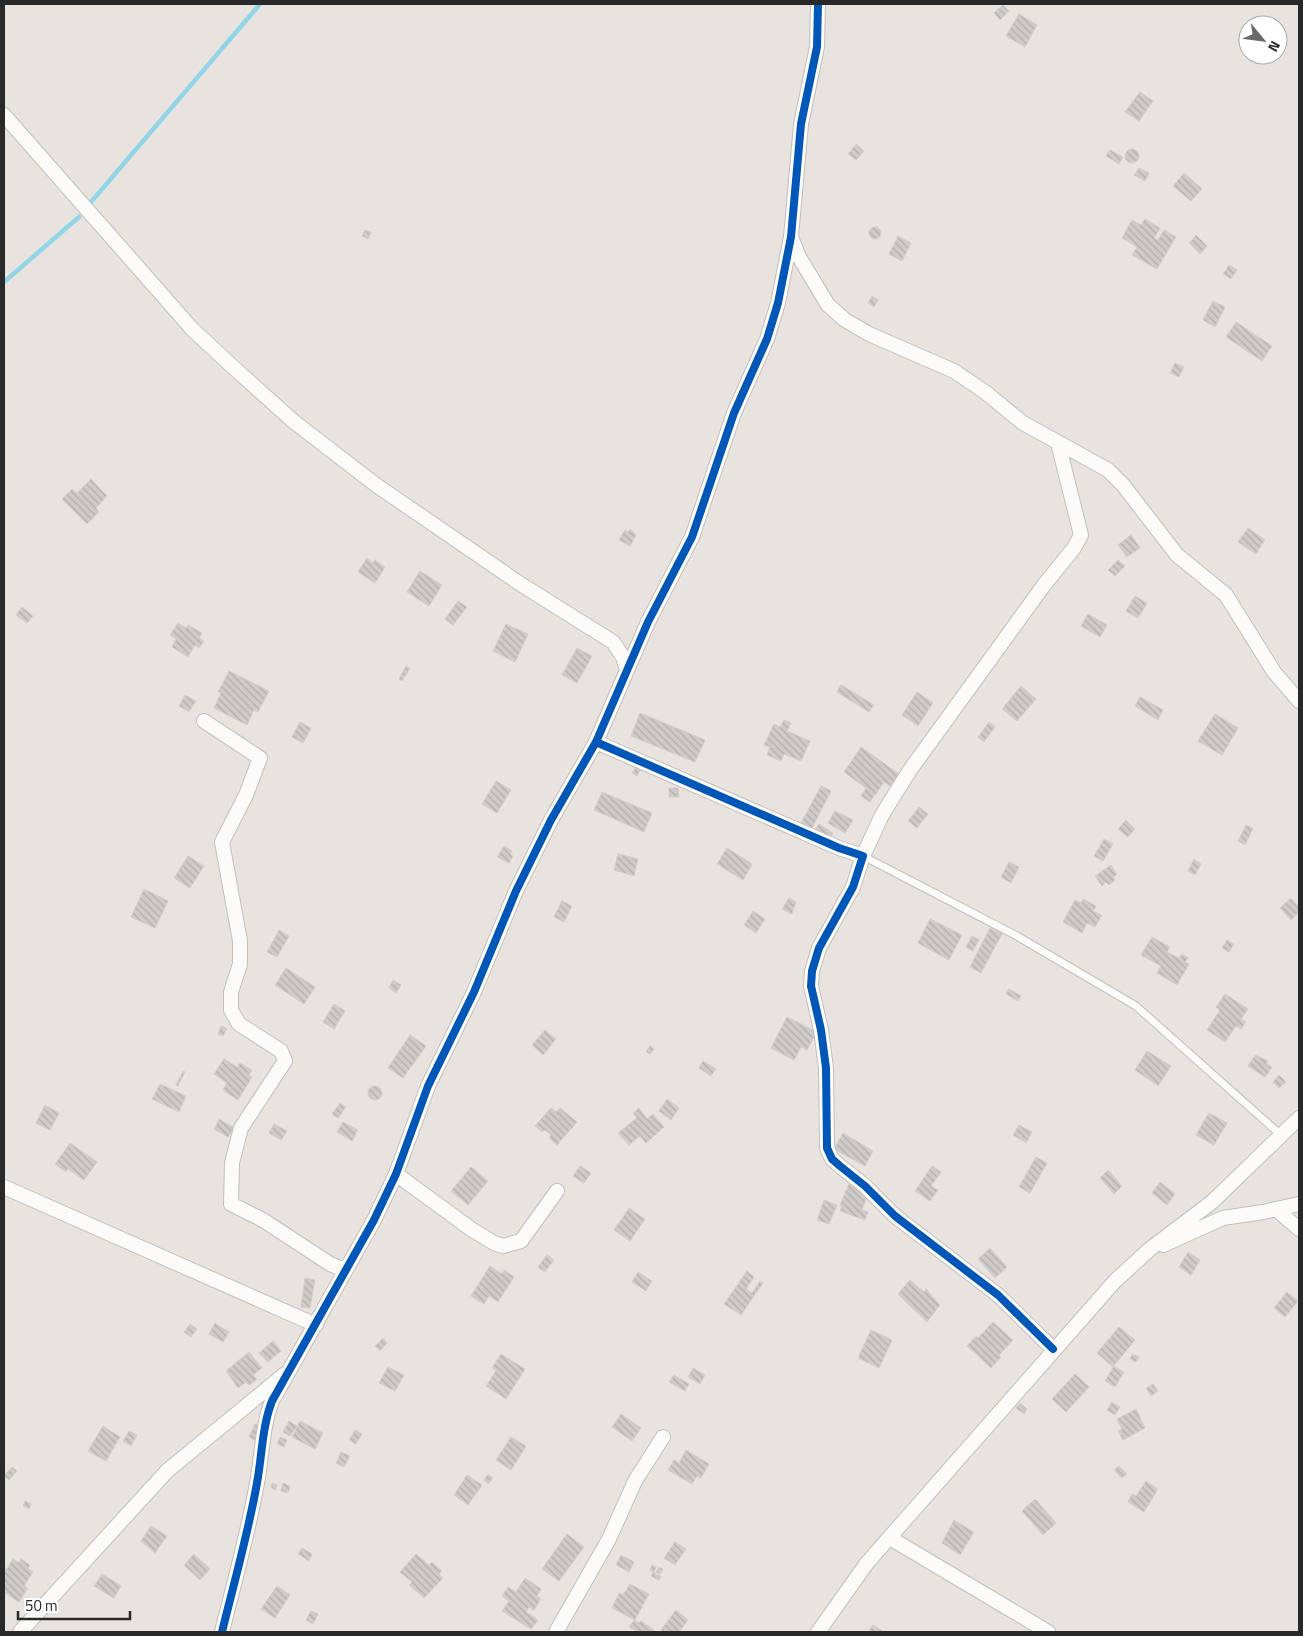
<svg xmlns="http://www.w3.org/2000/svg" width="1303" height="1636" font-family="'Titillium Web',sans-serif">
<defs>
<pattern id="building-back-hatch" width="6" height="6" patternUnits="userSpaceOnUse" patternTransform="scale(1.25)"><rect width="6" height="6" fill="#cecbc8"/><path d="M-1 5l2 2M0 0l6 6M5-1l2 2" fill="none" stroke="#b1aeac"/></pattern>
</defs>
<rect width="100%" height="100%" fill="#e8e3de"/>
<g fill="none" stroke-linecap="round" stroke-linejoin="round">
<!-- stream -->
<path stroke="#93d5e8" stroke-width="4.5" d="M91 202 260 4
M4 282 79 217"/>
</g>
<!-- building -->
<path fill="url(#building-back-hatch)" stroke="#d2cfca" d="M1003 5 1009 11 1000 20 994 13Z
M1019 14 1037 25 1025 47 1006 36Z
M1140 92 1153 101 1139 121 1125 112Z
M856 144 864 151 856 160 848 154Z
M1125 156a7 7 0 1 1 14 0a7 7 0 1 1-14 0Z
M1110 150 1123 157 1119 164 1106 156Z
M1139 168 1149 173 1145 181 1134 175Z
M1184 173 1202 189 1191 201 1173 186Z
M1145 219 1160 228 1154 238 1158 240 1164 230 1176 237 1157 269 1132 255 1137 247 1122 238 1132 220 1141 225Z
M869 233a6 6 0 1 1 12 0a6 6 0 1 1-12 0Z
M365 230 371 232 368 239 362 236Z
M1196 235 1207 246 1200 254 1189 243Z
M898 236 911 243 902 261 889 254Z
M1229 265 1237 270 1231 279 1223 274Z
M872 296 878 300 874 307 868 303Z
M1213 301 1225 307 1215 327 1203 320Z
M1236 322 1272 346 1262 361 1226 337Z
M1175 363 1184 367 1179 377 1170 373Z
M91 479 107 496 96 508 99 512 87 524 62 499 72 489 77 493Z
M1248 528 1265 540 1256 554 1238 542Z
M630 529 636 535 630 546 619 540 625 530 629 532Z
M1131 535 1140 548 1127 557 1118 545Z
M367 558 373 563 375 560 385 567 375 583 358 572Z
M1118 560 1125 566 1115 576 1108 570Z
M420 571 442 585 429 606 407 592Z
M1135 596 1147 603 1138 618 1126 611Z
M458 601 467 607 453 625 445 619Z
M22 607 33 616 27 623 16 615Z
M1088 614 1107 625 1100 637 1081 626Z
M178 623 186 628 188 625 202 633 199 638 204 641 199 648 195 645 188 657 172 647 176 639 170 635Z
M506 624 528 634 515 662 493 651Z
M577 648 592 656 577 683 562 675Z
M406 666 410 668 402 681 399 679Z
M229 671 269 691 258 712 254 710 247 725 214 708 221 693 218 692Z
M841 685 874 705 869 712 837 692Z
M1021 686 1036 699 1017 721 1002 709Z
M917 692 933 703 918 726 902 715Z
M185 695 196 701 189 712 179 706Z
M1140 697 1163 710 1158 720 1135 706Z
M640 713 705 740 695 762 631 736Z
M1215 714 1238 728 1222 755 1198 741Z
M784 720 791 723 787 731 810 741 801 761 784 754 781 761 767 755 770 747 764 745 774 724 780 727Z
M300 722 311 728 303 743 292 737Z
M989 722 995 727 984 742 978 737Z
M861 747 899 774 890 786 884 782 870 802 861 796 866 788 844 772Z
M637 766 641 769 637 776 632 773Z
M496 781 511 790 497 813 482 804Z
M821 786 831 791 811 830 800 825Z
M669 788H678L679 797H669Z
M602 792 652 813 644 832 594 810Z
M919 807 928 814 917 828 908 821Z
M835 811 853 820 845 833 828 823Z
M1126 820 1135 829 1128 837 1118 829Z
M819 824 833 833 827 842 813 834Z
M1246 825 1253 828 1245 845 1238 841Z
M1104 839 1113 844 1103 861 1094 856Z
M504 846 512 851 510 854 513 856 509 863 497 857Z
M727 848 752 864 743 880 717 864Z
M618 854 638 859 634 876 614 870Z
M188 856 204 866 190 888 174 878Z
M1194 859 1201 864 1195 875 1188 871Z
M1009 862 1019 867 1011 883 1001 877Z
M1111 865 1117 874 1113 877 1115 880 1109 885 1106 882 1102 886 1095 876Z
M144 889 168 901 155 928 131 917Z
M789 898 796 902 792 914 782 909Z
M1291 898 1299 907V912L1291 920 1280 908Z
M1083 899 1096 906 1093 911 1102 915 1095 927 1087 923 1082 933 1063 922 1075 900 1081 903Z
M562 901 572 906 564 922 554 917Z
M753 911 765 919 756 933 744 925Z
M930 919 962 935 949 960 918 943Z
M990 928 1002 934 981 973 970 967Z
M279 930 289 936 277 957 267 952Z
M972 936 979 940 973 951 966 947Z
M1152 937 1170 947 1167 952 1179 958 1182 954 1188 958 1185 962 1189 964 1177 985 1157 973 1161 966 1141 955Z
M1227 940 1234 944 1229 952 1222 948Z
M286 968 315 987 304 1004 275 985Z
M393 980 401 985 396 993 389 988Z
M1009 989 1021 996 1018 1001 1006 994Z
M1225 994 1248 1009 1241 1019 1246 1022 1241 1029 1236 1026 1225 1042 1207 1030 1220 1010 1216 1007Z
M334 1004 345 1011 334 1029 323 1022Z
M787 1017 817 1032 807 1050 801 1047 794 1060 771 1048Z
M221 1026 227 1029 223 1036 218 1034Z
M545 1030 556 1039 543 1055 532 1045Z
M410 1035 426 1046 403 1078 388 1068Z
M650 1046 654 1049 650 1054 646 1052Z
M1147 1051 1171 1066 1158 1086 1135 1070Z
M1255 1055 1268 1061 1266 1064 1272 1067 1265 1077 1248 1066Z
M224 1059 237 1067 240 1063 252 1070 249 1075 252 1077 238 1100 223 1090 227 1083 214 1074Z
M703 1061 716 1069 711 1076 699 1068Z
M183 1071 185 1072 178 1086 176 1085Z
M1279 1075 1286 1082 1279 1088 1273 1082Z
M160 1084 186 1096 179 1112 152 1099Z
M368 1093a7 7 0 1 1 14 0a7 7 0 1 1-14 0Z
M667 1099 679 1108 671 1120 659 1111Z
M340 1103 346 1107 338 1118 332 1114Z
M45 1105 59 1113 50 1130 36 1123Z
M551 1108 556 1112 560 1108 577 1122 557 1145 549 1138 551 1135 545 1130 542 1132 535 1126Z
M639 1108 647 1119 653 1114 664 1127 646 1143 640 1136 629 1145 618 1133 637 1118 633 1113Z
M1209 1113 1227 1123 1214 1145 1196 1135Z
M219 1119 234 1128 228 1137 214 1129Z
M343 1122 358 1130 352 1141 337 1132Z
M274 1124 287 1131 281 1140 269 1133Z
M1019 1125 1032 1132 1026 1143 1013 1135Z
M843 1133 873 1151 865 1166 834 1149Z
M70 1143 97 1162 84 1180 68 1169 66 1172 55 1164Z
M1036 1157 1047 1163 1030 1193 1019 1187Z
M580 1166 591 1173 584 1183 573 1176Z
M932 1166 941 1172 931 1186 938 1190 930 1201 915 1191Z
M471 1167 488 1181 468 1205 451 1191Z
M1108 1170 1122 1186 1114 1194 1100 1178Z
M1160 1182 1175 1194 1167 1205 1152 1193Z
M849 1184 869 1191 862 1210 868 1212 865 1220 840 1211 842 1206 840 1205Z
M824 1200 837 1205 829 1224 817 1220Z
M629 1208 645 1219 630 1241 614 1230Z
M990 1248 1007 1267 995 1278 978 1259Z
M1188 1252 1200 1260 1191 1275 1179 1267Z
M547 1255 554 1260 545 1272 538 1267Z
M490 1266 502 1274 504 1270 514 1277 498 1302 489 1296 484 1304 471 1296Z
M747 1271 754 1277 746 1289 752 1293 760 1281 763 1283 741 1315 724 1304Z
M638 1272 652 1281 646 1291 632 1282Z
M305 1278 315 1280 310 1308 301 1307Z
M910 1280 924 1292 926 1289 940 1305 927 1322 898 1294Z
M1287 1292 1298 1301 1285 1317 1274 1308Z
M993 1322 1013 1340 999 1355 1001 1357 991 1368 967 1346 976 1336 978 1338Z
M215 1323 229 1332 223 1342 209 1334Z
M190 1324 197 1329 191 1337 184 1332Z
M1119 1327 1135 1340 1113 1367 1097 1353Z
M871 1330 892 1340 879 1368 858 1358Z
M383 1338 387 1343 380 1351 375 1346Z
M273 1341 281 1351 268 1362 259 1353Z
M249 1352 262 1368 253 1375 257 1379 249 1385 246 1382 238 1388 226 1371Z
M501 1354 525 1369 506 1399 486 1386 496 1371 492 1368Z
M1132 1354 1139 1357 1136 1362 1130 1359Z
M1114 1366 1124 1372 1115 1387 1105 1381Z
M388 1367 404 1375 395 1391 379 1383Z
M693 1368 705 1375 700 1384 688 1377Z
M1075 1374 1089 1387 1066 1412 1052 1399Z
M674 1375 689 1384 685 1391 669 1382Z
M1153 1384 1158 1391 1151 1396 1146 1388Z
M1112 1402 1120 1407 1115 1415 1107 1410Z
M1020 1403 1027 1409 1024 1414 1016 1408Z
M1136 1409 1145 1428 1123 1440 1118 1431 1122 1429 1117 1419Z
M621 1414 641 1428 632 1441 612 1427Z
M289 1421 297 1426 290 1436 283 1432Z
M300 1421 323 1433 315 1449 292 1437Z
M255 1424 263 1428 256 1441 249 1437Z
M103 1426 120 1437 106 1461 88 1451Z
M355 1430 362 1434 356 1444 349 1440Z
M129 1431 137 1435 131 1446 123 1441Z
M280 1437 287 1440 284 1447 277 1444Z
M511 1437 526 1446 511 1470 496 1460Z
M686 1450 709 1464 701 1478 697 1476 692 1484 668 1470 674 1460 679 1463Z
M341 1452 350 1456 344 1467 336 1463Z
M1119 1466 1127 1474 1122 1478 1114 1470Z
M12 1467 17 1471 9 1480 4 1476Z
M488 1474 493 1478 488 1484 484 1480Z
M467 1475 482 1485 468 1505 454 1495Z
M1146 1481 1158 1489 1144 1512 1128 1502 1132 1494 1136 1496Z
M272 1483 277 1485 275 1490 271 1487Z
M283 1483 290 1486 288 1493 281 1491Z
M1035 1499 1056 1523 1043 1535 1022 1511Z
M25 1501 31 1504 29 1509 23 1506Z
M954 1520 974 1532 960 1555 942 1543Z
M151 1526 167 1536 155 1553 141 1541Z
M567 1534 584 1547 559 1581 542 1569Z
M675 1542 686 1549 675 1565 664 1558Z
M302 1548 312 1554 309 1561 298 1554Z
M194 1554 210 1569 200 1580 184 1565Z
M416 1554 429 1565 432 1562 442 1571 439 1574 443 1578 424 1598 409 1585 412 1582 400 1572Z
M621 1555 634 1562 629 1572 616 1565Z
M13 1559 19 1563 21 1559 30 1565 28 1568 33 1572 24 1586 28 1588 19 1602 4 1592V1568L7 1569Z
M652 1565 656 1567 654 1572 650 1570Z
M659 1567 663 1569 660 1574 656 1572Z
M653 1572 661 1576 659 1580 651 1576Z
M102 1574 121 1586 114 1598 94 1586Z
M525 1578 541 1589 537 1596 541 1599 534 1610 529 1607 526 1612 538 1620 531 1629 502 1611 509 1601 502 1596 508 1587 516 1592Z
M630 1584 649 1594 635 1620 612 1608 619 1593 623 1595Z
M277 1586 290 1595 275 1618 261 1609Z
M676 1610 688 1620 679 1632H664L661 1630Z
M311 1611 318 1614 313 1624 306 1620Z
M634 1620 639 1623 641 1621 654 1630 653 1632H638L629 1627Z
M873 1625 884 1632H868Z"/>
<g fill="none" stroke-linecap="round" stroke-linejoin="round">
<!-- lane casing -->
<g stroke="#c1bfc0" stroke-width="9">
<path id="lane" d="M863 856 1017 936 1136 1006 1282 1136"/>
</g>
<!-- street casing -->
<g stroke="#c1bfc0" stroke-width="16">
<path id="street" d="M4 115 193 330 233 367 293 421 376 485 522 585 613 642 623 657 627 670
M791 237 799 257 828 305 845 320 869 334 954 371 985 392 1023 423 1108 470 1123 485 1177 555 1226 595 1274 672 1299 701
M204 721 260 758 246 795 222 842 240 941V964L231 992V1010L239 1024 281 1051 285 1061 241 1128 232 1163 231 1204 263 1220 330 1264 345 1270
M596 742 839 848 863 856 853 887 819 948 812 971 811 986 821 1030 826 1068 827 1148 832 1159 840 1166 865 1186 895 1216 998 1295 1053 1349
M863 856 882 815 910 770 1044 585 1074 548 1081 535 1058 443
M396 1174 471 1229 494 1243 503 1246 521 1241 557 1191
M4 1187 316 1325
M1276 1209 1299 1229
M1163 1245 1223 1218 1263 1212 1299 1204
M890 1538 1048 1632
M20 1632 167 1471 285 1374
M222 1632C234 1583 248 1534 257 1483 262 1456 262 1427 272 1401L374 1220 396 1174 428 1086 474 992 516 891 551 820 596 742 648 622 692 537 734 413 767 339 778 303 791 237 801 124 817 47 818 4
M556 1632 609 1539 635 1481 663 1437
M818 1632 867 1563 1115 1281 1150 1249 1212 1202 1299 1118"/>
</g>
<!-- lane -->
<use href="#lane" stroke="#fcfbfa" stroke-width="7"/>
<!-- street -->
<use href="#street" stroke="#fcfbfa" stroke-width="14"/>
<!-- cycleway casing -->
<g stroke="#fff" stroke-width="11">
<path id="cycleway" d="M596 742 839 848 863 856 853 887 819 948 812 971 811 986 821 1030 826 1068 827 1148 832 1159 840 1166 865 1186 895 1216 998 1295 1053 1349
M222 1632C234 1583 248 1534 257 1483 262 1456 262 1427 272 1401L374 1220 396 1174 428 1086 474 992 516 891 551 820 596 742 648 622 692 537 734 413 767 339 778 303 791 237 801 124 817 47 818 4"/>
</g>
<!-- cycleway -->
<use href="#cycleway" stroke="#0057b8" stroke-width="8"/>
</g>
<!-- border -->
<rect width="1303" height="1636" fill="none" stroke="#292929" stroke-width="10"/>
<!-- north arrow -->
<g transform="translate(1263 40) rotate(119)"><circle r="24" fill="#ffffff" stroke="#a9a9a9"/>
<path d="M0-4L9 19L0 12L-9 19Z" fill="#6c6a68"/>
<text y="-8" font-size="14" font-weight="bold" text-anchor="middle" fill="#292929">N</text>
</g>
<!-- scale -->
<path d="M18 1611v8h112v-8" fill="none" stroke="#292929" stroke-width="2.5"/>
<text x="25" y="1611" font-size="15" fill="#292929" stroke="#ffffff" stroke-width="4" paint-order="stroke">50 m</text>
</svg>
